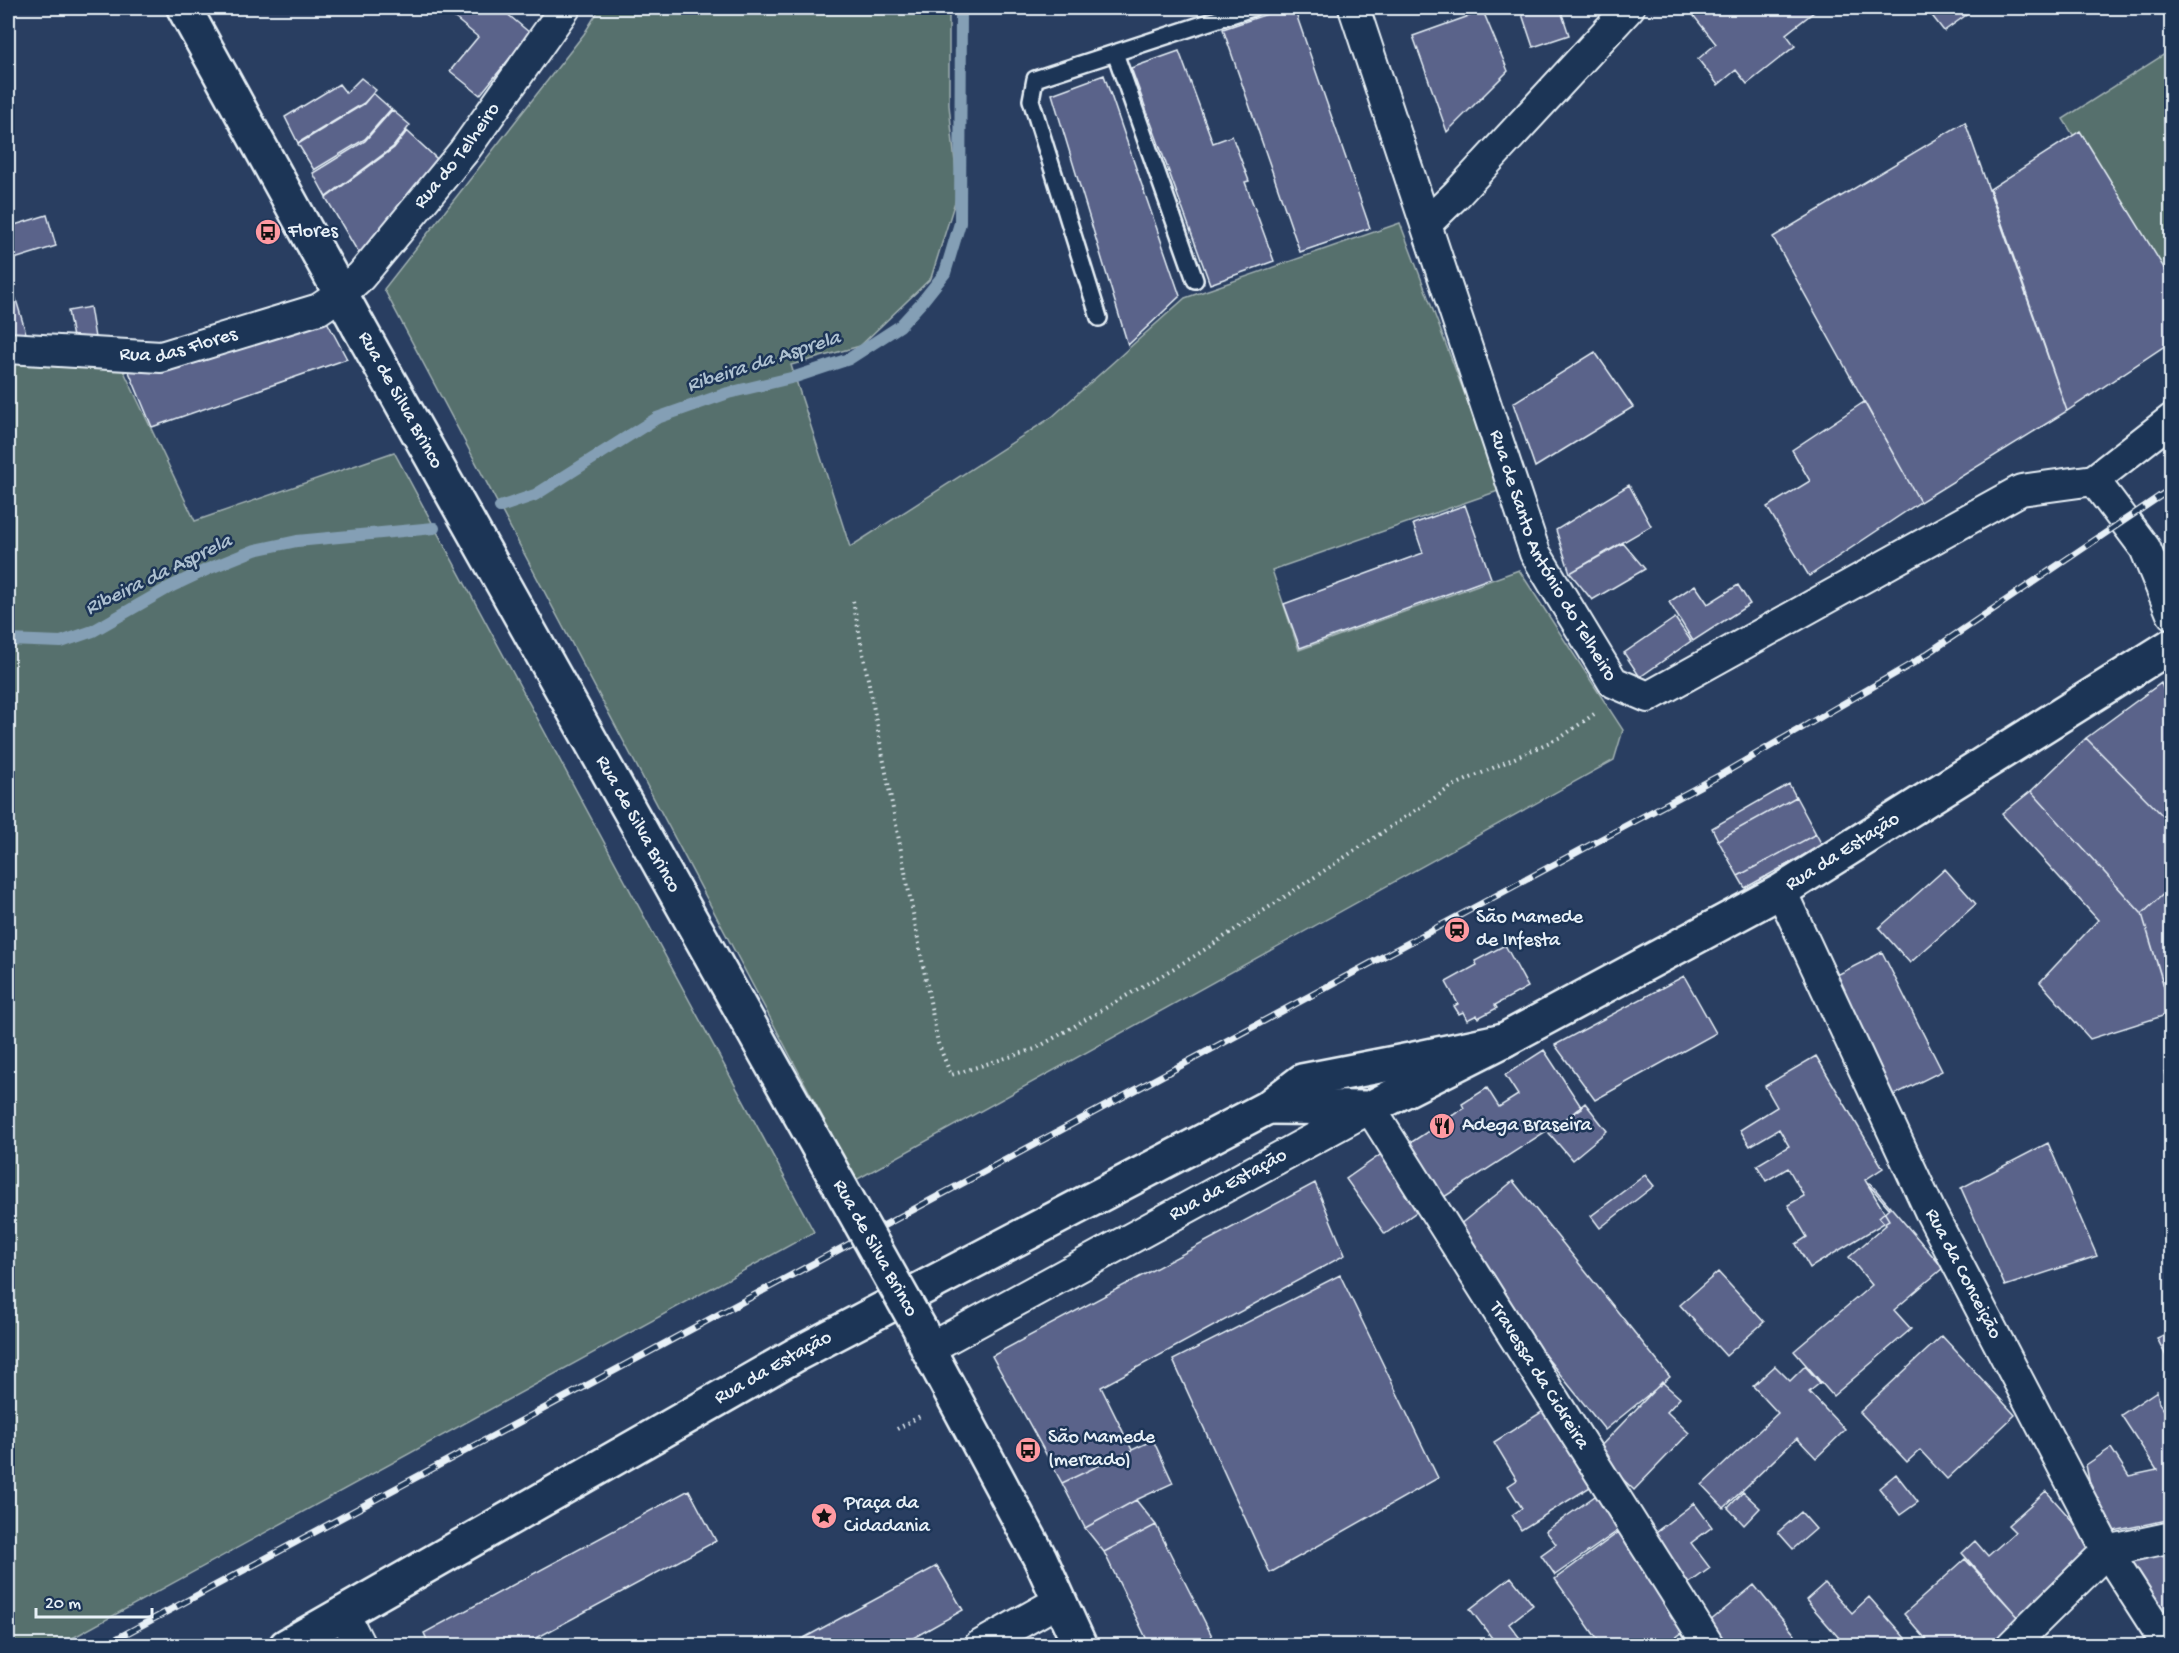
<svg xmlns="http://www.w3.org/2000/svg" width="2179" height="1653" font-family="'Gochi Hand',sans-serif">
<rect width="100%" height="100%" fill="#293e61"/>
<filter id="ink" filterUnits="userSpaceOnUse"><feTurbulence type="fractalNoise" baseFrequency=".0167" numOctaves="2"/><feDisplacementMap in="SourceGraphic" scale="12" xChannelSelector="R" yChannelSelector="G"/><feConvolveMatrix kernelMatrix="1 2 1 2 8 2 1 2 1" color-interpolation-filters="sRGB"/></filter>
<g filter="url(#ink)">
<!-- green -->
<path fill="#57706d" stroke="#a0b0b2" stroke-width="1.5" d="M600 8H949V105L958 192 931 278 860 346 791 365 850 547 1052 417 1185 298 1400 223 1501 490 1272 570 1299 650 1519 570 1623 730 1614 760 856 1180 384 289 584 34Z
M2171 50V290L2063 119Z
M8 356 119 361 195 521 394 452 814 1232 58 1646 8 1645Z"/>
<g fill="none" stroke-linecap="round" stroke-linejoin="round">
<!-- stream -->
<path stroke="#849fb5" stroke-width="12" d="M500 507 535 495 657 418 728 393 795 377 849 359 900 326 922 302 945 273 960 223 961 8
M8 640 61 642 93 631 170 587 208 569 255 550 297 541 434 528"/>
</g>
<!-- building -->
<path fill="#5a638a" stroke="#e8f1f8" stroke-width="1.5" d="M447 8H509L505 12 530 33 480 95 450 71 478 37 445 10Z
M1285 8H1294L1370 228 1300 252 1223 29Z
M1520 8H1560L1569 35 1533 47Z
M1702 8H1819L1786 34 1795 46 1747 84 1736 70 1718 85 1698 59 1716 44 1693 15Z
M1926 8H1976L1944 31Z
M1483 11 1508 71 1447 132 1413 36Z
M1179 51 1213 143 1232 136 1249 181 1245 182 1274 261 1210 284 1131 68Z
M1104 75 1180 296 1128 345 1052 94Z
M361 78 376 90 364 103 298 143 285 117 339 84 346 93Z
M373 93 391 109 365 139 314 170 298 144 364 104Z
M392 110 410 125 393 147 326 197 313 173 365 141Z
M1965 122 2067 411 1920 502 1773 237Z
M407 131 437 159 420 186 362 259 326 198 394 148Z
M2080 131 2172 281V341L2067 411 1990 189Z
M47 215 56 246 8 261V227Z
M8 273 26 333 8 339Z
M90 307 96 344 75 348 68 311Z
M324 316 347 359 152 427 127 367Z
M1595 352 1633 407 1535 467 1513 403Z
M1864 402 1920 502 1809 576 1767 507 1810 481 1792 450Z
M1629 485 1651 526 1570 573 1556 530Z
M1465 505 1491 578 1300 648 1284 604 1423 553 1413 524Z
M1623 543 1645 569 1592 600 1570 573Z
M1695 585 1708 604 1738 585 1750 604 1693 641 1669 602Z
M1675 618 1691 641 1640 677 1624 653Z
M2161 683 2172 711V825L2086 738Z
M2086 738 2172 825V886L2142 914 2031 791Z
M1789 784 1796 797 1718 840 1712 828Z
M2031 791 2142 914 2172 1013 2090 1039 2040 982 2098 920 2002 814Z
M1796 797 1816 834 1738 876 1718 840Z
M1816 834 1822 845 1745 888 1738 876Z
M1945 869 1976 904 1910 963 1879 928Z
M2172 886V1012L2142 914Z
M1505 945 1528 987 1495 1005 1497 1008 1478 1018 1477 1015 1467 1020 1463 1012 1459 1014 1454 1006 1458 1004 1446 982 1477 965 1475 961Z
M1882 952 1942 1071 1892 1096 1833 977Z
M1684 976 1716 1033 1595 1100 1555 1045Z
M1544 1050 1582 1108 1441 1199 1407 1145 1464 1108 1462 1104 1487 1088 1499 1107 1518 1095 1505 1075Z
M1816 1056 1883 1168 1865 1180 1889 1220 1810 1268 1796 1244 1807 1237 1788 1205 1804 1196 1788 1168 1766 1181 1757 1165 1789 1146 1779 1129 1750 1146 1740 1130 1777 1107 1765 1086Z
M2172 1070V1089L2165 1072Z
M1585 1103 1607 1131 1572 1160 1549 1133Z
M2048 1143 2097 1256 2005 1286 1961 1188Z
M1383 1153 1422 1208 1385 1234 1346 1179Z
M1645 1175 1654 1186 1600 1228 1591 1216Z
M1513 1181 1670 1377 1605 1430 1510 1312 1515 1308 1453 1230Z
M1315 1183 1345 1255 1101 1387 1132 1450 1062 1483 992 1356Z
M1870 1183 1943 1268 1894 1310 1911 1329 1833 1396 1794 1351 1872 1285 1849 1257 1886 1225 1879 1217 1889 1208 1868 1184Z
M1718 1272 1764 1322 1726 1356 1680 1305Z
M1340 1275 1438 1478 1270 1573 1173 1360Z
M2172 1331V1363L2170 1364 2157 1338Z
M1942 1336 2015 1415 1947 1479 1920 1450 1907 1462 1860 1412Z
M1775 1366 1790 1381 1805 1366 1820 1383 1809 1392 1845 1430 1816 1458 1797 1438 1724 1508 1702 1485 1778 1413 1753 1386Z
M1662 1382 1680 1398 1667 1412 1689 1433 1634 1490 1595 1452Z
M2157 1391 2159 1403 2172 1421V1519L2114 1531 2093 1500 2086 1465 2111 1448 2129 1476 2157 1470 2121 1415Z
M1548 1408 1595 1484 1521 1530 1512 1515 1522 1508 1508 1486 1517 1480 1494 1442Z
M1153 1440 1173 1483 1136 1500 1085 1528 1062 1483Z
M1896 1474 1918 1502 1900 1515 1879 1488Z
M689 1490 716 1541 531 1641 534 1646H430L424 1633Z
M1602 1491 1626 1525 1555 1575 1541 1555 1556 1544 1546 1531Z
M2046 1491 2097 1549 2019 1618 1962 1553 1975 1541 1988 1556 2015 1532 2008 1525Z
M1743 1492 1760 1508 1744 1525 1728 1508Z
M1136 1500 1156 1525 1104 1552 1085 1528Z
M1694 1503 1712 1527 1691 1543 1710 1568 1688 1584 1652 1535Z
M1801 1512 1816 1529 1793 1549 1778 1532Z
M1156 1525 1217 1646H1150L1104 1552Z
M1619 1532 1687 1629 1664 1646H1602L1555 1579Z
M2172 1532V1625L2129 1558Z
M1965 1559 2021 1620 1993 1646H1932L1904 1614Z
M937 1566 963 1610 899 1646H789Z
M1511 1577 1533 1605 1509 1624 1526 1646H1498L1470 1609Z
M1825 1583 1852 1613 1869 1597 1912 1646H1846L1806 1600Z
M1754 1585 1795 1635 1784 1644 1786 1646H1720L1704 1626Z"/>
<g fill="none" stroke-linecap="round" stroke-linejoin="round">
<!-- lane casing -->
<g stroke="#e8f1f8" stroke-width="20">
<path id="lane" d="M1115 53 1195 280
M1099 318 1031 100 1035 79 1252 8"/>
</g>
<!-- street casing -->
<g stroke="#e8f1f8" stroke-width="34">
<g id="street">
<path id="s1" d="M1354 8 1535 553 1613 682 1648 697 2021 490 2094 480 2145 548 2172 614"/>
<path d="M1426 224 1457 194 1629 8"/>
<path id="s2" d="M8 348 161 357 319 309 341 294 361 276 464 151 565 8"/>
<path d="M2094 480 2172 419"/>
<path id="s3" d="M1781 891 1930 1211 2107 1551 2168 1646"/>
<path id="s4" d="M928 1349 1370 1108 1709 1646"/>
<path d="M343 1612 360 1646"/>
<path d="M979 1646 1059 1601"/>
<path d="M2011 1646 2107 1551 2172 1537"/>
</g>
</g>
<!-- secondary casing -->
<g stroke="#e8f1f8" stroke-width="38">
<g id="secondary">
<path d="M184 8 359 327"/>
<path id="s5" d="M1268 1107 1370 1108 1504 1040 1781 891 2172 645"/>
<path d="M920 1329 928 1349 1040 1558 1080 1646"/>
<path id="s6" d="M286 1646 797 1354 1268 1107 1302 1081 1410 1060 1504 1040"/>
</g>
</g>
<!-- path -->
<path stroke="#e8f1f8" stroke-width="4" stroke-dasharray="1.5 4.5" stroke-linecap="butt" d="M853 601 938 1043 951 1075 1035 1049 1198 954 1451 787 1563 736 1597 712
M897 1429 922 1415"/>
<!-- lane -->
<use href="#lane" stroke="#1d3557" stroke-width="15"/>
<!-- street -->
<use href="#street" stroke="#1d3557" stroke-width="30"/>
<!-- secondary -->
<use href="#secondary" stroke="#1d3557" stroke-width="33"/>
<!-- rail casing -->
<g stroke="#e8f1f8" stroke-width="7">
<path id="rail" d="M103 1646 1724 773 1915 662 2172 488"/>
</g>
<!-- rail -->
<use href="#rail" stroke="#1d3557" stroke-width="4.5" stroke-dasharray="14" stroke-linecap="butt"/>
<!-- secondary-bridge casing -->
<g stroke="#e8f1f8" stroke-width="38" stroke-linecap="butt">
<g id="secondary-bridge">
<path id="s7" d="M359 327 920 1329"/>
</g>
</g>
<!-- secondary-bridge -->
<use href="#secondary-bridge" stroke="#1d3557" stroke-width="33"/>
</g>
</g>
<!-- icons -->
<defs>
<g id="bus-disc" transform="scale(1.35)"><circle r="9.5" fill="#ff9aa2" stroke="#1d3557"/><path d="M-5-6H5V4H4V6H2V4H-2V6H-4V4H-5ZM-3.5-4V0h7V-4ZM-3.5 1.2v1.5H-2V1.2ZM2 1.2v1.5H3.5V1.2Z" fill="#111"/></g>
<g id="station-disc" transform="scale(1.35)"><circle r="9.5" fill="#ff9aa2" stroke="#1d3557"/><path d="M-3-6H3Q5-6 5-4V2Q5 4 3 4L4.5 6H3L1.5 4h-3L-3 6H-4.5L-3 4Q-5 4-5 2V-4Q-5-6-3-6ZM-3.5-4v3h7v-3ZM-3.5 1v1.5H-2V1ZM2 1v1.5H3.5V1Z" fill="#111"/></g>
<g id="restaurant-disc" transform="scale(1.35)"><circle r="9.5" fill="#ff9aa2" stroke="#1d3557"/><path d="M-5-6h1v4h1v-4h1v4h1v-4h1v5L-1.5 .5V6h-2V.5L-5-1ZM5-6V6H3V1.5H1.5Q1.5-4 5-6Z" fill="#111"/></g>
<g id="sight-disc" transform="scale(1.35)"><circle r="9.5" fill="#ff9aa2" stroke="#1d3557"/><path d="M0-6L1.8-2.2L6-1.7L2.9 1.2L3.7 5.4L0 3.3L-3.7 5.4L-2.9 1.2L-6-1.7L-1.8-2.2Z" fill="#111"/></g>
</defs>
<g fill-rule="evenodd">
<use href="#bus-disc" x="268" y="232"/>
<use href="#station-disc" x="1457" y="930"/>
<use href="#restaurant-disc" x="1442" y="1126"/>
<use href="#bus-disc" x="1028" y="1450"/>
<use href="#sight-disc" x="824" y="1516"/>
</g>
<g text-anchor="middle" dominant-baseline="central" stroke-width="5" stroke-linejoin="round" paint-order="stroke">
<!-- street labels -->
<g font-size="20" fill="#e8f1f8" stroke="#1d3557">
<text stroke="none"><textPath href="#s2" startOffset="526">Rua do Telheiro</textPath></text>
<text stroke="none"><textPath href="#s2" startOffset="172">Rua das Flores</textPath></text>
<text stroke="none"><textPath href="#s7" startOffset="84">Rua de Silva Brinco</textPath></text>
<text stroke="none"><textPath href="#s1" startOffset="584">Rua de Santo António do Telheiro</textPath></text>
<text stroke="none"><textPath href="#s7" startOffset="570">Rua de Silva Brinco</textPath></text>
<text stroke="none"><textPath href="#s5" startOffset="640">Rua da Estação</textPath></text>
<text stroke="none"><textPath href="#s4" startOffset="342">Rua da Estação</textPath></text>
<text stroke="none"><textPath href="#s7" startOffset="1056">Rua de Silva Brinco</textPath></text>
<text stroke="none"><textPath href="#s3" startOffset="424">Rua da Conceição</textPath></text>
<text stroke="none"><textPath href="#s6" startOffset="561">Rua da Estação</textPath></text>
<text stroke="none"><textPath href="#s4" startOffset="820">Travessa da Cidreira</textPath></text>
</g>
<!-- poi labels -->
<g font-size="20" fill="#e8f1f8" stroke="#1d3557" text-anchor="start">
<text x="288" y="232">Flores</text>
<text x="1476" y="918">São Mamede<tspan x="1476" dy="23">de Infesta</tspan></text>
<text x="1462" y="1126">Adega Braseira</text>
<text x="1048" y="1438">São Mamede<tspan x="1048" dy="23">(mercado)</tspan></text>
<text x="844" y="1504">Praça da<tspan x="844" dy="23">Cidadania</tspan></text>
</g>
<!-- water labels -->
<g font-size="21" font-style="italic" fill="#aec1d1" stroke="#1d3557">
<text transform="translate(764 363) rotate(-18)">Ribeira da Asprela</text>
<text transform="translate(159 576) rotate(-26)">Ribeira da Asprela</text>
</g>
</g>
<!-- margin -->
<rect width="2179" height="1653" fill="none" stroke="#1d3557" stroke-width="30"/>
<rect x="15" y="15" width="2149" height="1623" fill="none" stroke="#e8f1f8" stroke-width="2" filter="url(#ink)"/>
<!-- scale -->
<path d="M36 1608v9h116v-9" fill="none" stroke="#e8f1f8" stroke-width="3"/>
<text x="45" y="1608" font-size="18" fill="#e8f1f8" stroke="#1d3557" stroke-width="4.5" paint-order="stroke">20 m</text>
</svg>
